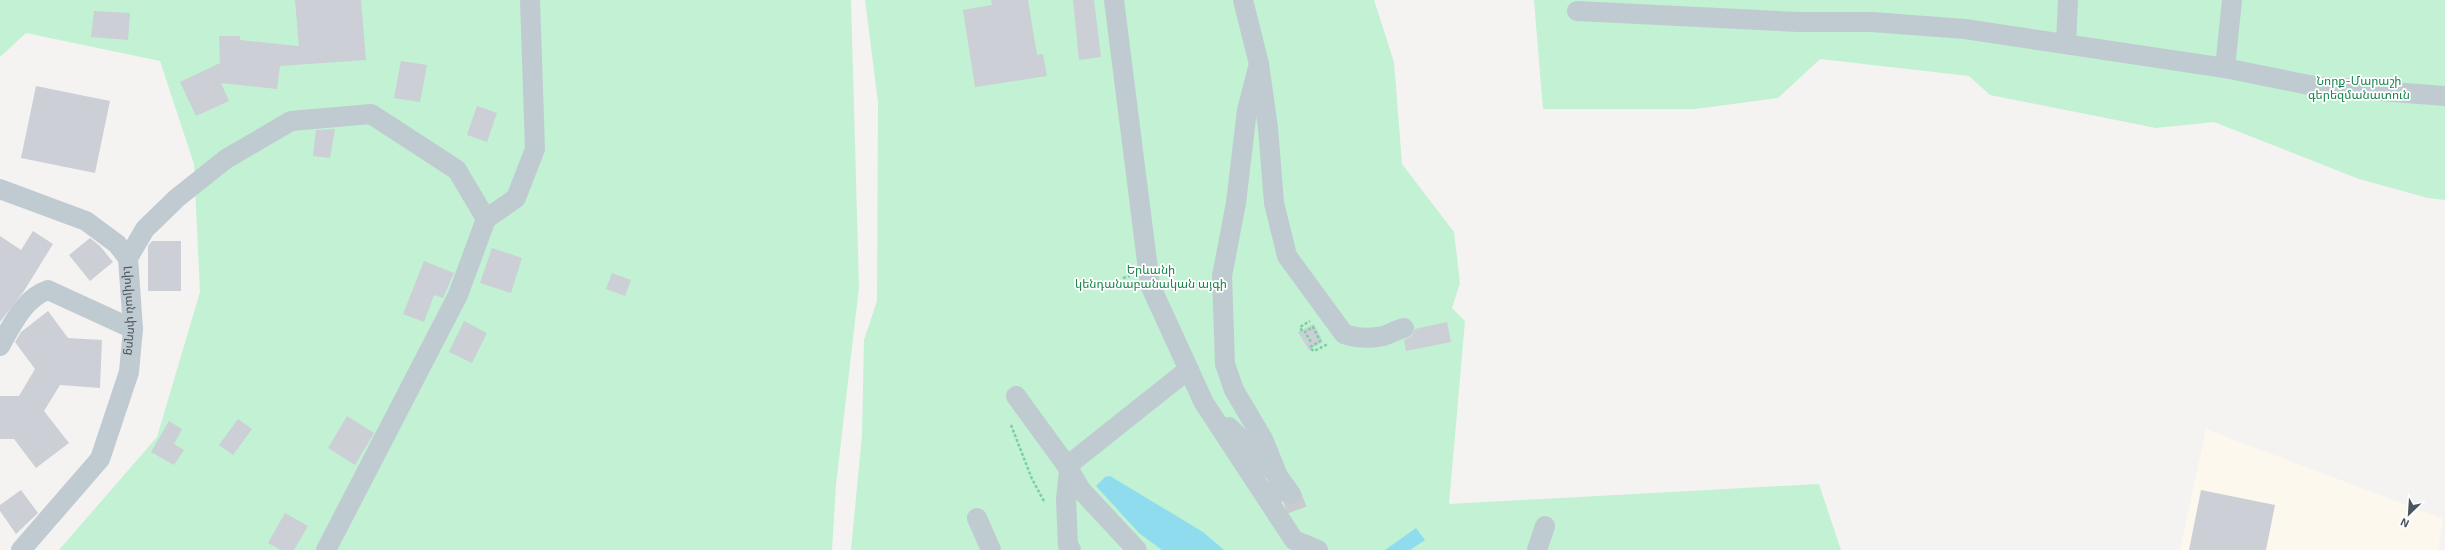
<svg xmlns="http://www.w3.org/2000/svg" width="2445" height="550" font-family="'Exo 2','Noto Sans Armenian',sans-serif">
<rect width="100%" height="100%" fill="#f5f2f2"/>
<!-- commercial -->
<path fill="#fdf8ee" d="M2206 429 2443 519 2438 550H2180Z"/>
<!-- green -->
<path fill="#c2f1d3" d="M0 0H851L859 287 836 485 832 550H59L157 437 200 292 194 164 160 61 26 33 0 57Z
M865 0H1374L1394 62 1402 164 1454 232 1460 283 1452 308 1465 321 1449 504 1819 484 1841 550H851L862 435 864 340 877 301 878 102Z
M1534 0H2445V200L2428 198 2359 179 2214 122 2156 128 1990 95 1969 76 1820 59 1778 98 1695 109H1543Z"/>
<!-- water -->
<path fill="#8fdcee" d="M1110 476 1203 532 1224 550H1162L1139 533 1096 486 1105 477Z
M1416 528 1425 540 1410 550H1385Z"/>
<!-- building -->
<path fill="#cccfd5" d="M295 0H361L366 60 280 66 277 89 221 83 229 101 196 116 180 82 220 63 219 36H240V40L299 46Z
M991 0H1028L1037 55 1043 54 1047 76 975 87 963 10 992 5Z
M1073 0H1094L1101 57 1079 60Z
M94 11 130 13 128 40 91 37Z
M401 61 427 65 420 102 394 98Z
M36 86 110 101 95 173 21 158Z
M477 106 497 113 487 142 467 135Z
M335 129 330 158 313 156 316 130Z
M33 231 53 244 24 291 0 322V236L21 250Z
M90 238 100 246 113 262 90 281 69 255Z
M152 241H181V291H148V246Z
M492 248 522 258 511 293 480 283Z
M424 261 454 273 443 298 434 295 424 322 403 314Z
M612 273 631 280 625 296 606 289Z
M48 311 68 338 102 340 100 388 60 385 44 411 69 443 36 468 14 439H0V396H19L35 369 15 342 21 332Z
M464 321 487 333 472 363 449 352Z
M1447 322 1451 342 1406 351 1404 340 1412 336 1415 329Z
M1314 324 1323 342 1309 350 1298 332Z
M347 416 374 433 355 465 328 448Z
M238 419 252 429 233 455 219 445Z
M169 421 182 429 174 444 184 450 174 465 151 452Z
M21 490 38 513 16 534 0 511V505Z
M2201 490 2275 505 2266 550H2189Z
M285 513 308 526 294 550H281L268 543Z"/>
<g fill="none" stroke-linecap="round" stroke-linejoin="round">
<!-- minor-tunnel -->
<path stroke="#cacbce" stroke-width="20" stroke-dasharray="20 10" stroke-linecap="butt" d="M1291 494 1297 510"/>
<!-- path -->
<path stroke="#79d0a4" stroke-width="2.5" stroke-dasharray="3 2" stroke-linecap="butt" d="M1123 278 1130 276
M1302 331 1300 327 1310 321
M1310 347 1320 341 1313 327 1305 332 1311 342
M1311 349 1314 351 1328 344
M1011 425 1032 479 1045 503"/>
<!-- minor -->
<g stroke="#c0cad1" stroke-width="20">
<path d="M1114 0 1150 285 1204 403 1294 540 1318 550"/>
<path d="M1243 0 1259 64 1268 128 1274 203 1287 256 1344 334C1355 338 1371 339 1383 336 1390 334 1396 330 1404 328"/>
<path d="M1577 11 1799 22H1872L1965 29 2225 68 2314 86 2445 96"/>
<path d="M2066 44 2068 0"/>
<path d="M1259 64 1247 110 1236 203 1222 276 1225 364 1234 390 1263 439 1278 476 1277 493"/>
<path d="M2225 68 2232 0"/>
<path id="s1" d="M0 189 86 221 117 244 128 258 133 329 129 372 100 459 21 550"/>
<path d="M486 219 516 198 535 149 530 0"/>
<path d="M128 258 145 229 177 198 226 159 291 121 371 114 457 170 486 219 458 295 326 550"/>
<path d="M0 346C12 325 24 298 48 290L133 329"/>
<path d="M1016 396 1067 466"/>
<path d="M1229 427 1278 476 1291 494"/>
<path d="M1069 470 1066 499 1068 545 1071 550"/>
<path d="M977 518 991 550"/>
<path d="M1137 550 1081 490 1067 466 1189 369"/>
<path d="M1537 550 1545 526"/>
</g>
</g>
<g text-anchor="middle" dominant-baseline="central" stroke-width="3.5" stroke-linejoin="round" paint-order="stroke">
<!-- park labels -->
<g font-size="12" fill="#17854c" stroke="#fff">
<text x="2359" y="80">Նորք-Մարաշի<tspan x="2359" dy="14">գերեզմանատուն</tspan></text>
<text x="1151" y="269">Երևանի<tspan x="1151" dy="14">կենդանաբանական այգի</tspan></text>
</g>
<!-- street labels -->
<g font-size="12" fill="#4a5660" stroke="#fff">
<text stroke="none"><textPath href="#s1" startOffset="201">Լվովյան փողոց</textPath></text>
</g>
</g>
<!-- north arrow -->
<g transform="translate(2409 514) rotate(205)" stroke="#ffffff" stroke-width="3" paint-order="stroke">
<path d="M0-3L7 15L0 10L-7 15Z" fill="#4a5660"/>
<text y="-6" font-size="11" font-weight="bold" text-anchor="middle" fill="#4a5660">N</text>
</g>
</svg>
